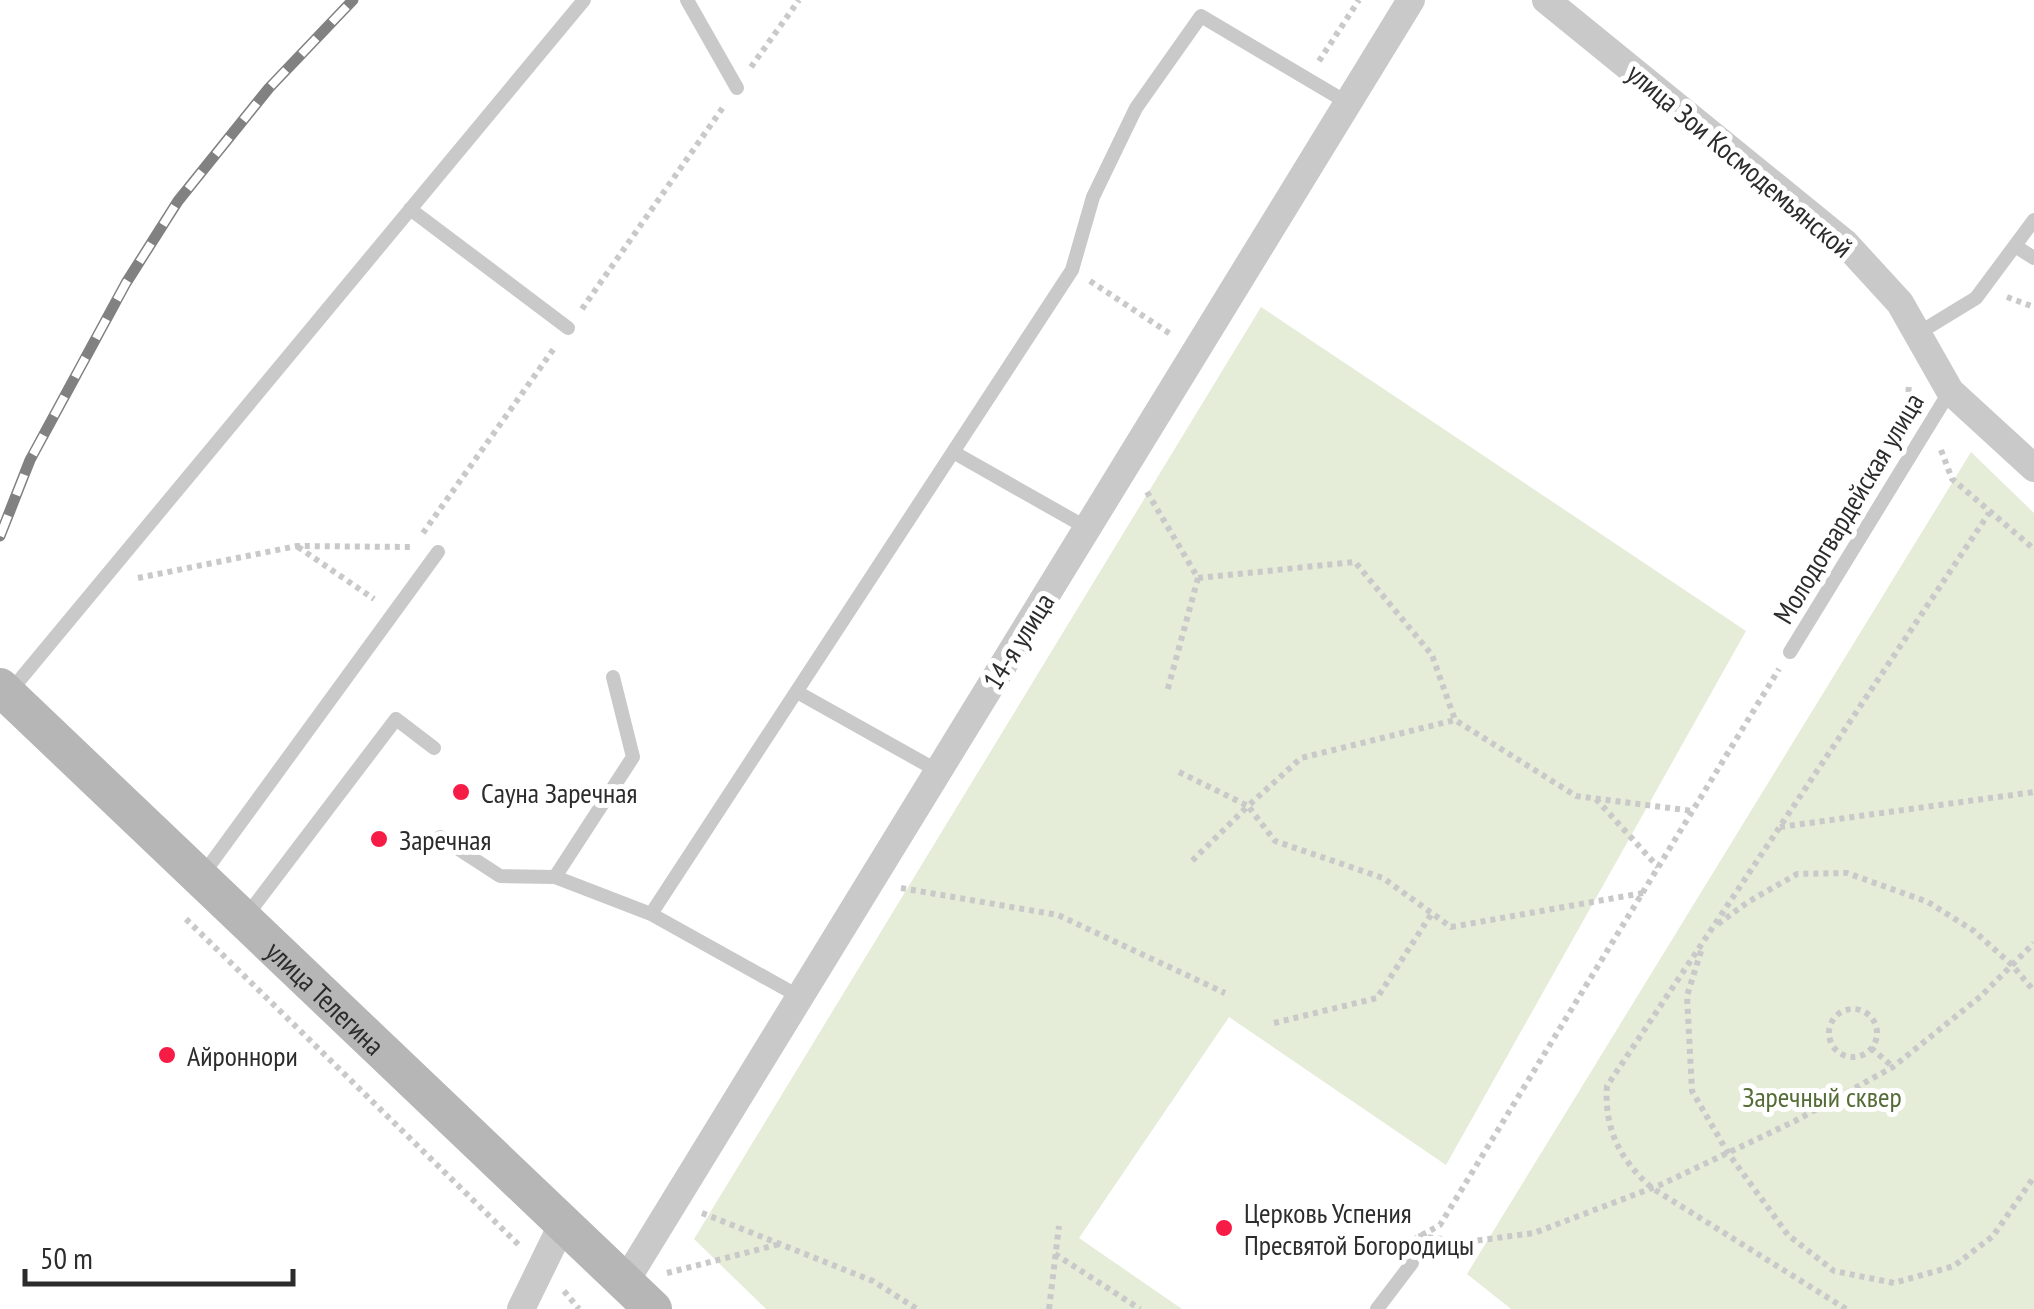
<svg xmlns="http://www.w3.org/2000/svg" width="2034" height="1309" font-family="'PT Sans Narrow',sans-serif">
<rect width="100%" height="100%" fill="#fff"/>
<!-- green -->
<path fill="#e5ecd8" d="M1261 307 1746 631 1446 1165 1229 1017 1079 1238 1182 1309H766L694 1239Z
M1971 452 2034 513V1309H1511L1467 1274Z"/>
<g fill="none" stroke-linecap="round" stroke-linejoin="round">
<!-- path -->
<path stroke="#c9c9c9" stroke-width="6" stroke-dasharray="5 5" stroke-linecap="butt" d="M1319 61 1359 0
M751 67 799 0
M1090 281 1172 335
M2007 297 2034 307
M582 309 724 106
M1907 412 1909 384
M1941 450 1952 479 2034 549
M1147 492 1198 578 1167 692
M423 533 555 347
M298 547 374 599
M138 578 297 546 412 547
M1198 578 1355 562 1432 655 1455 720
M1179 772 1248 806 1192 861
M1596 799 1658 867
M1780 827 2034 792
M901 888 1058 915 1225 993
M1643 893 1451 927 1383 878 1275 841 1248 806 1301 758 1455 720 1576 796 1693 811
M186 919 520 1246
M1718 924 1748 902 1797 874 1847 873 1928 902 1974 931 2012 965 2034 991
M1701 951 1687 996 1692 1091 1728 1153 1788 1235 1834 1271 1894 1283 1954 1266 1993 1236 2034 1177
M1829 1033a24 24 0 1 1 48 0a24 24 0 1 1-48 0Z
M1274 1023 1377 998 1432 913
M1871 1048 1893 1067
M702 1213 873 1281 917 1309
M1418 1236 1466 1242 1534 1233 1660 1185 1795 1121 1893 1067 1981 996 2034 943
M1413 1240 1440 1225 1779 669
M1055 1254 1140 1309
M667 1273 780 1244
M564 1291 579 1309
M1049 1309 1059 1226
M1846 1309 1652 1188C1620 1160 1604 1129 1607 1086L1989 513"/>
<!-- lane -->
<path stroke="#c9c9c9" stroke-width="14" d="M687 0 737 88
M410 209 568 328
M2015 246 2034 258
M1917 334 1976 298 2034 220
M953 452 1087 528
M1790 652 1950 391
M797 692 938 771
M8 694 584 0
M440 837 500 876 555 877 651 914 800 997
M201 877 438 552
M555 877 633 757 613 677
M651 914 1072 270 1093 197 1136 108 1201 16 1348 103
M244 919 396 719 434 748
M1377 1309 1412 1263"/>
<!-- street -->
<path stroke="#c9c9c9" stroke-width="28" d="M1546 0 1845 243 1900 303 1950 391 2034 468
M625 1282 1411 0
M521 1309 563 1223"/>
<!-- secondary -->
<path stroke="#b6b6b6" stroke-width="38" id="s1" d="M0 687 653 1309"/>
<!-- rail casing -->
<g stroke="#818181" stroke-width="11">
<path id="rail" d="M0 536 30 460 126 283 178 201 269 88 353 0"/>
</g>
<!-- rail -->
<use href="#rail" stroke="#fff" stroke-width="8" stroke-dasharray="22" stroke-linecap="butt"/>
</g>
<!-- markers -->
<g fill="#f61c45" stroke="#fff" stroke-width="4">
<circle cx="461" cy="792" r="10"/>
<circle cx="379" cy="839" r="10"/>
<circle cx="167" cy="1055" r="10"/>
<circle cx="1224" cy="1228" r="10"/>
</g>
<g text-anchor="middle" dominant-baseline="central" stroke-width="10" stroke-linejoin="round" paint-order="stroke">
<!-- street labels -->
<g font-size="28" fill="#2c2c2c" stroke="#fff">
<text transform="translate(1740 160) rotate(40)">улица Зои Космодемьянской</text>
<text transform="translate(1848 508) rotate(-59)">Молодогвардейская улица</text>
<text transform="translate(1018 641) rotate(-58)">14-я улица</text>
<text stroke="none"><textPath href="#s1" startOffset="450">улица Телегина</textPath></text>
</g>
<!-- poi labels -->
<g font-size="28" fill="#2c2c2c" stroke="#fff" text-anchor="start">
<text x="481" y="792">Сауна Заречная</text>
<text x="399" y="839">Заречная</text>
<text x="187" y="1055">Айроннори</text>
<text x="1244" y="1212">Церковь Успения<tspan x="1244" dy="32">Пресвятой Богородицы</tspan></text>
</g>
<!-- park labels -->
<g font-size="28" fill="#556c36" stroke="#fff">
<text x="1822" y="1096">Заречный сквер</text>
</g>
</g>
<!-- scale -->
<path d="M25 1269v15h268v-15" fill="none" stroke="#2c2c2c" stroke-width="5"/>
<text x="40" y="1269" font-size="30" fill="#2c2c2c" stroke="#ffffff" stroke-width="8" paint-order="stroke">50 m</text>
</svg>
